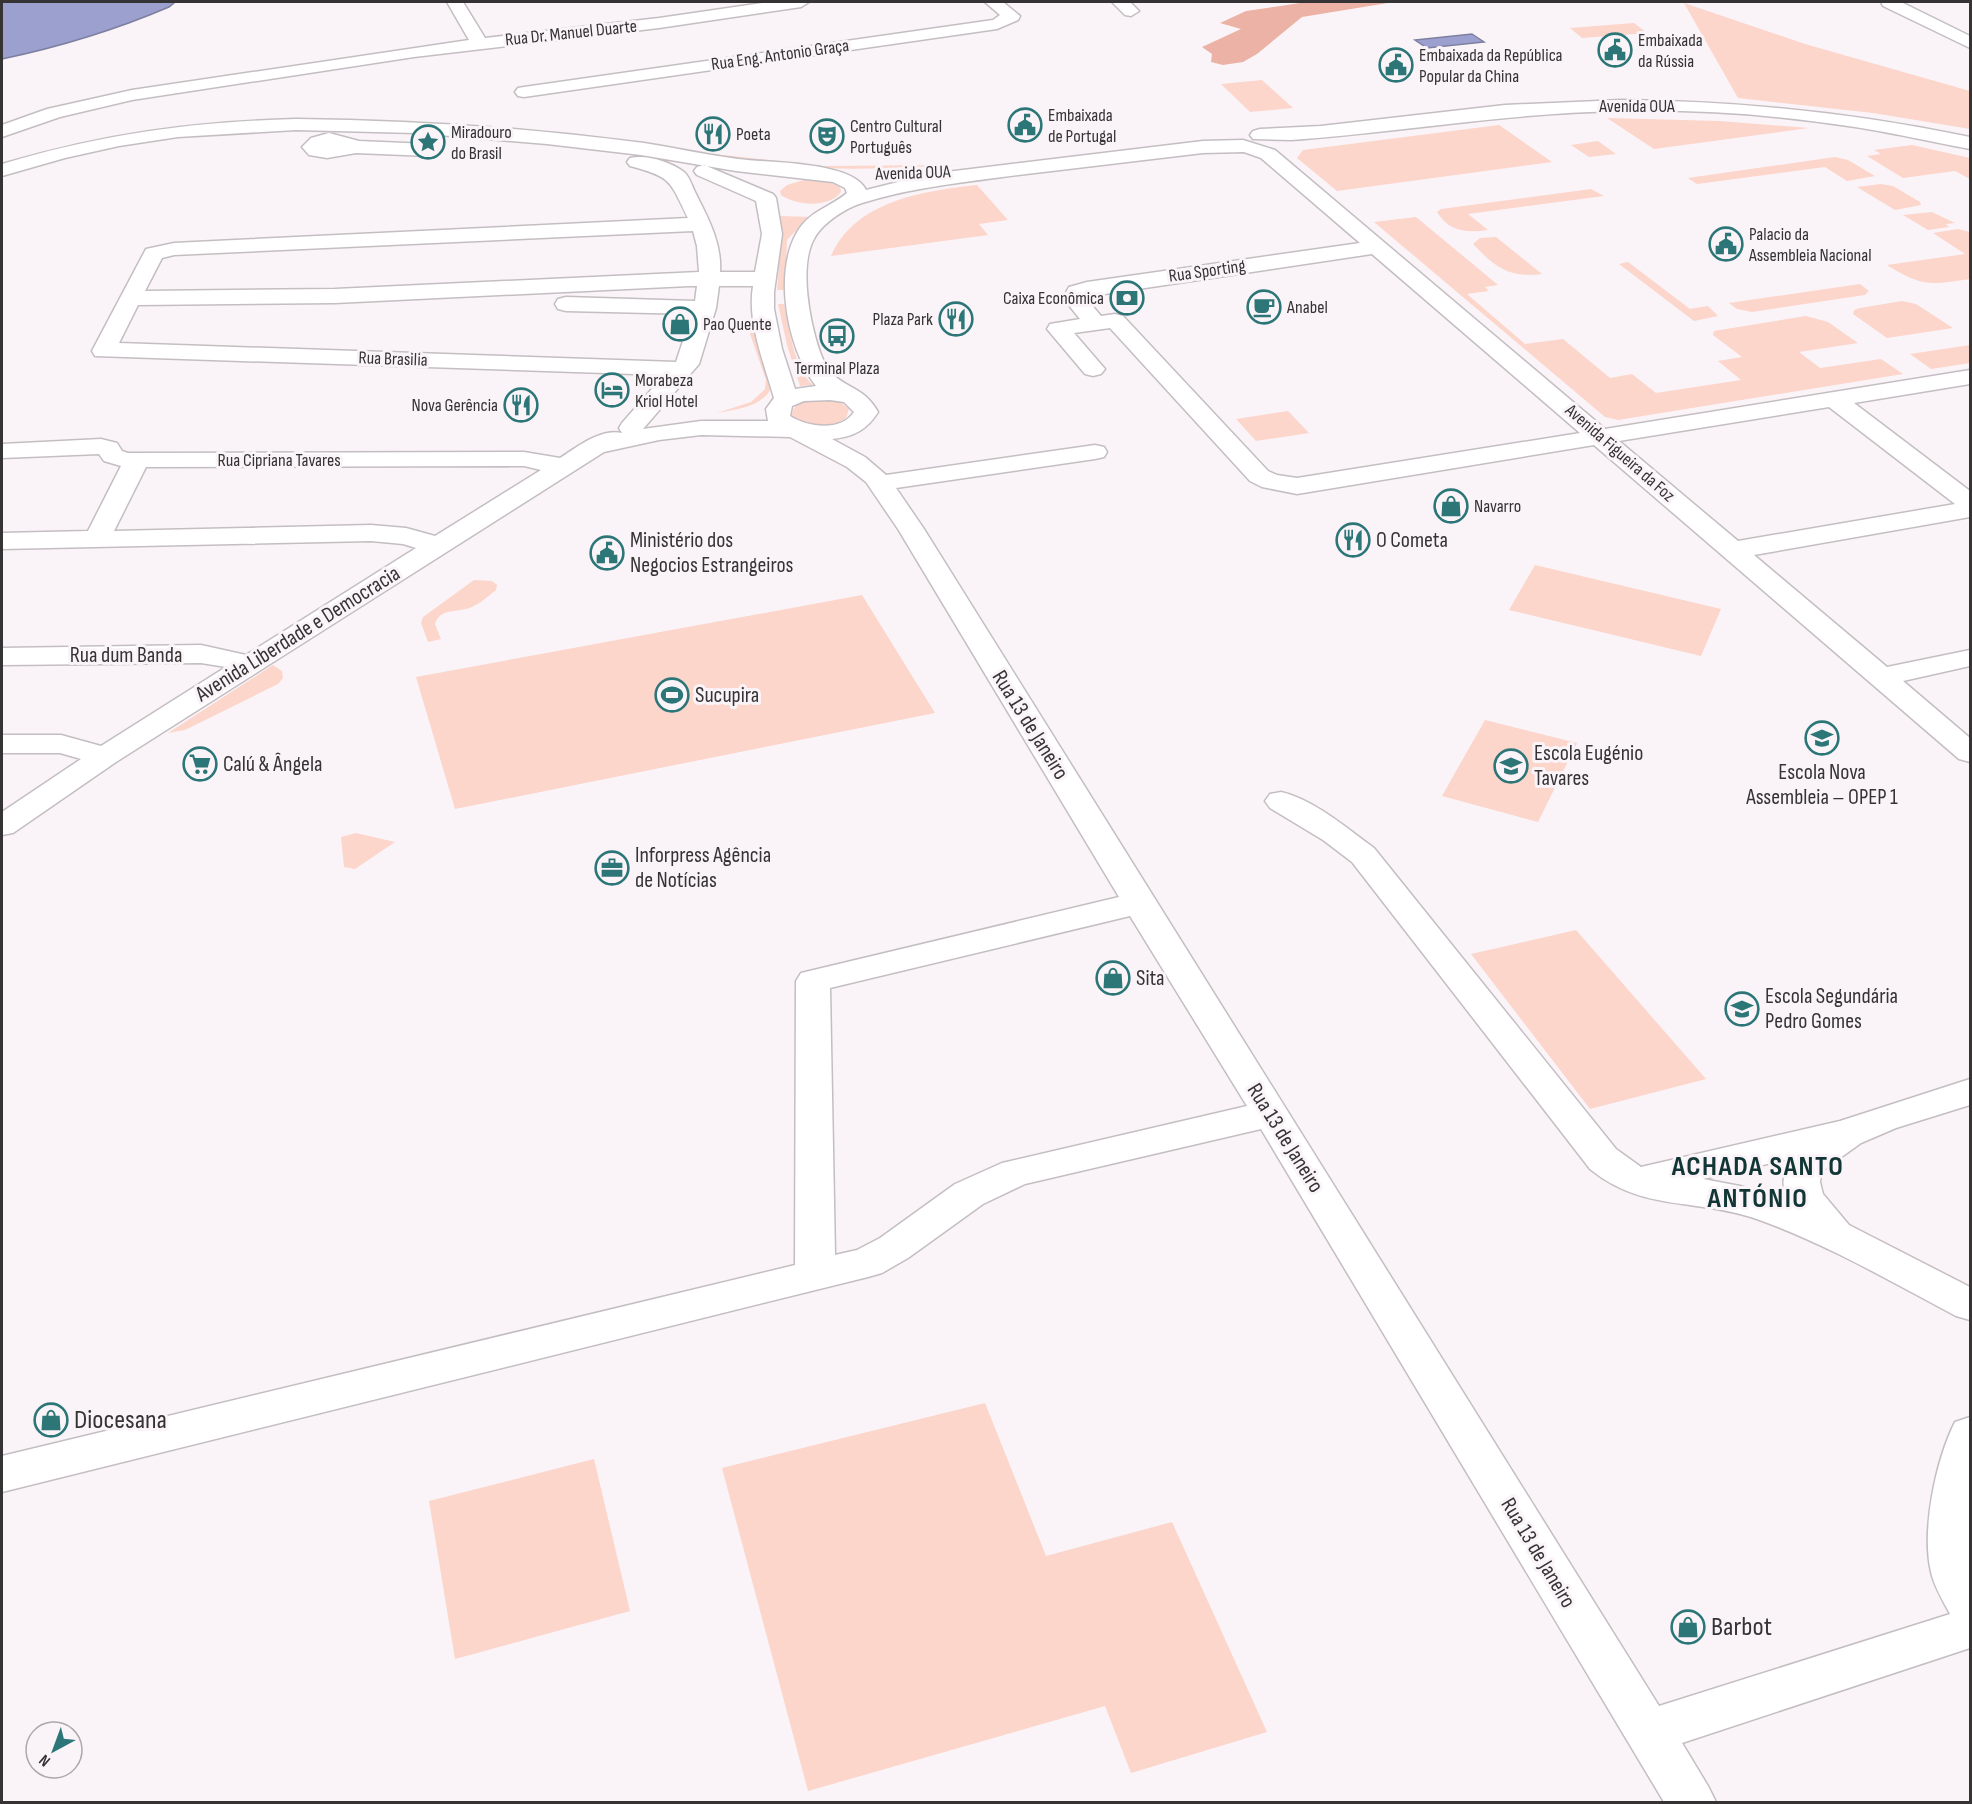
<svg xmlns="http://www.w3.org/2000/svg" width="1972" height="1804" font-family="'Sofia Sans Condensed',sans-serif">
<rect width="100%" height="100%" fill="#faf4f8"/>
<!-- green -->
<path fill="#fcd5cb" d="M1684 3 1805 44 1970 91V129L1873 113 1738 98Z
M1634 23 1647 33 1582 38 1570 28Z
M1262 80 1293 108 1250 112 1221 84Z
M1607 118 1719 121 1809 128 1654 149Z
M1499 125 1552 162 1337 191 1297 158 1303 150Z
M1598 141 1616 154 1589 157 1571 145Z
M1912 145 1970 158V179L1955 171 1903 178 1867 156 1881 154 1874 150Z
M677 150 822 166 958 165C913 167 869 170 824 168 774 166 725 158 677 150Z
M1835 157 1848 160 1875 176 1847 181 1825 167 1697 184 1688 178Z
M804 180 830 182 840 187 841 192C830 208 796 206 781 195L780 191 787 185Z
M1881 184 1893 186 1920 202 1921 205 1895 210 1857 187Z
M977 185 1008 220 979 224 988 235 831 256C855 201 923 191 977 185Z
M1591 189 1604 196 1468 214 1488 230C1467 233 1449 232 1437 212L1441 209Z
M1932 212 1955 223 1946 224 1949 227 1928 230 1903 215Z
M780 216 809 217 787 240 785 290H777L782 229Z
M1416 217 1498 285 1485 287 1489 291 1467 294 1525 344 1563 339 1610 378 1632 374 1656 393 1741 380 1718 361 1742 357 1713 335 1714 331 1806 316 1828 322 1858 343 1799 352 1820 368 1881 359 1903 374 1618 420 1605 417 1374 222Z
M1958 229 1970 232V279C1931 285 1922 287 1887 265L1965 254 1933 233Z
M1496 237 1542 274C1509 278 1496 268 1473 244L1480 238Z
M1628 262 1690 309 1708 306 1718 316 1694 321 1619 264Z
M1860 284 1869 291 1865 295 1752 312 1737 309 1729 303Z
M1902 301 1916 304 1953 328 1887 338 1853 314 1854 310 1860 308Z
M778 304H784C789 327 794 369 813 385L800 386 787 345Z
M755 322 773 384C765 407 738 409 717 413L751 402 765 389 766 380 750 334 751 327Z
M1970 345V363L1931 369 1910 354Z
M830 399 839 401 849 409 846 418C832 427 804 431 792 415 793 398 817 400 830 399Z
M1288 411 1309 433 1256 441 1236 419Z
M1535 565 1721 609 1701 656 1509 610Z
M474 580 492 581 497 585 496 590C488 596 481 603 472 607 459 613 440 607 435 624L441 639 428 642 421 623 423 617Z
M862 595 935 713 455 809 416 677Z
M273 665 282 671 283 678 278 684 185 730 168 733Z
M1485 720 1577 743 1538 822 1442 796Z
M356 833 395 842 355 869 344 867 341 837Z
M1576 930 1706 1079 1590 1109 1471 954Z
M985 1403 1046 1556 1172 1522 1267 1732 1131 1773 1105 1706 808 1791 722 1468Z
M594 1459 630 1611 455 1659 429 1501Z"/>
<!-- forest -->
<path fill="#ebb2a5" d="M1307 2H1394L1302 17 1257 54 1243 62 1223 65 1211 62 1212 54 1202 47 1241 29 1220 23 1246 11Z"/>
<!-- water -->
<path fill="#9ca0cf" stroke="#7d7fa0" stroke-width="1.5" d="M2 2H175L169 7C115 30 59 47 2 59Z
M1472 34 1484 42 1427 48 1415 40Z"/>
<g fill="none" stroke-linecap="round" stroke-linejoin="round">
<!-- minor casing -->
<g stroke="#c4bec2" stroke-width="3">
<path id="minor" d="M447 2H463L485 38 659 18 770 2H809L801 7 659 28 414 57 132 100 60 117 2 137V125L47 109 132 90 469 40Z
M985 2H1003L1020 16 1018 20 997 29 524 97 518 96 515 92 518 88 524 87 993 20 1000 15Z
M1112 2H1130L1139 11 1131 16 1125 15Z
M1881 2H1901L1970 36V48L1883 6Z
M1621 100C1740 101 1855 113 1970 137V149C1932 142 1894 133 1855 127 1777 115 1698 109 1620 111 1509 113 1401 132 1291 140L1253 139 1250 135 1253 131 1260 129 1321 126 1505 105Z
M296 119C412 120 529 128 644 143 676 148 707 155 738 159 767 163 853 161 866 190L930 174 1203 141 1243 140 1275 150 1605 429 1970 370V384L1854 403 1970 491V517L1754 555 1887 667 1970 650V666L1903 681 1970 738V762L1959 759 1594 445 1297 494 1262 487 1250 481 1110 328 1074 333 1105 369 1101 374 1093 376 1085 374 1047 329 1050 324 1080 319 1063 298 1069 287 1087 282 1360 243 1261 158 1244 152 1203 153C1141 160 1080 168 1018 175 966 182 913 187 862 203 846 208 824 222 815 237 798 265 810 323 820 352 834 392 861 380 878 412 867 430 853 437 832 439L865 457 886 475 1095 445 1104 447 1107 452 1104 457 1095 459 896 488 924 529 1659 1706 1950 1614C1943 1601 1934 1586 1931 1572 1921 1530 1936 1460 1955 1422L1970 1417V1648L1682 1743 1708 1786 1716 1802H1664L1261 1129 1025 1184 983 1204 908 1258 882 1273 868 1277 2 1492V1456L795 1265 796 981 801 973 1119 897 898 529 866 482 847 467 790 437 701 435 659 440 604 452 116 762 13 833 2 835V812L81 759 60 753H2V735H61L101 746 226 667 201 663 2 665V648L201 645 246 655 416 548 403 544 371 541 2 549V533L88 531 121 466 104 461 99 454 2 458V444L101 439 117 443 122 451 128 453 524 452 560 458C577 447 601 428 622 433L619 428 622 423 664 375 95 356 92 351 146 249 174 243 688 218C670 181 672 177 630 166L627 162 630 158C646 154 671 162 684 172 689 176 692 186 695 192 708 218 722 243 720 272H755L762 234 756 201 697 175 694 171 697 167 704 165 773 194 776 198 782 234 774 292V309L782 349 795 389 816 386C786 348 771 264 802 225 814 210 833 205 847 193L845 188 833 182 736 171 641 155 547 144 415 133 296 130 178 137 119 146 65 158 2 176V164C103 134 190 122 296 119ZM693 231 697 246 699 272 335 289 145 291 162 258 174 255ZM1372 254 1580 433 1297 478 1277 475 1268 471 1123 316 1115 314 1101 316 1085 297ZM689 286H697L695 301 566 297 558 299 555 304 558 309 566 311 692 314 676 362 119 343 138 305 335 303ZM719 286H753C747 322 764 363 774 398L766 409 768 421H701L643 429 699 364 716 308ZM830 400 844 402 854 412C841 432 807 427 790 416L792 406 804 401ZM1829 407 1955 504 1738 541 1619 441ZM524 466 541 470 435 536 406 528 371 525 114 531 146 467ZM1130 916 1247 1106 1002 1163 955 1184 880 1238 857 1250 835 1255 830 988Z
M329 133 359 141 428 144 435 146 438 150 435 154 428 156 356 153 327 158 309 155 302 147 311 138Z
M1281 792C1313 799 1348 829 1374 848L1616 1149 1641 1167 1840 1121 1970 1079V1105L1896 1128 1861 1143 1826 1168 1821 1174 1820 1182 1823 1194 1849 1225 1970 1287V1320L1956 1316C1890 1281 1825 1243 1754 1218 1694 1198 1643 1212 1590 1169L1352 862 1323 840 1270 808 1265 801 1270 794ZM1793 1158C1784 1174 1779 1184 1789 1201L1740 1186 1703 1179Z"/>
</g>
<!-- minor -->
<use href="#minor" fill="#fff" fill-rule="evenodd"/>
</g>
<!-- icons -->
<defs>
<g id="civic-ring" transform="scale(1.725)"><circle r="9.5" fill="#faf4f8" stroke="#2c7678" stroke-width="1.5"/><path d="M-.6-6.5H3V-4.5H.6V-3L4-1V1h2V6H-6V1h2V-1L-.6-3ZM-1.2 2.5V6h2.4V2.5Z" fill="#2c7678"/></g>
<g id="restaurant-ring" transform="scale(1.725)"><circle r="9.5" fill="#faf4f8" stroke="#2c7678" stroke-width="1.5"/><path d="M-5-6h1v4h1v-4h1v4h1v-4h1v5L-1.5 .5V6h-2V.5L-5-1ZM5-6V6H3V1.5H1.5Q1.5-4 5-6Z" fill="#2c7678"/></g>
<g id="theatre-ring" transform="scale(1.725)"><circle r="9.5" fill="#faf4f8" stroke="#2c7678" stroke-width="1.5"/><path d="M-5-5.5Q0-4 5-5.5V0Q5 5 0 6Q-5 5-5 0ZM-3.3-2.5H-1v1.5H-3.3ZM1-2.5H3.3v1.5H1ZM-2.8 1Q0 5.5 2.8 1Z" fill="#2c7678"/></g>
<g id="sight-ring" transform="scale(1.725)"><circle r="9.5" fill="#faf4f8" stroke="#2c7678" stroke-width="1.5"/><path d="M0-6L1.8-2.2L6-1.7L2.9 1.2L3.7 5.4L0 3.3L-3.7 5.4L-2.9 1.2L-6-1.7L-1.8-2.2Z" fill="#2c7678"/></g>
<g id="bank-ring" transform="scale(1.725)"><circle r="9.5" fill="#faf4f8" stroke="#2c7678" stroke-width="1.5"/><path d="M-6-4H6V4H-6ZM0-2.3a2.3 2.3 0 1 0 0 4.6a2.3 2.3 0 1 0 0-4.6Z" fill="#2c7678"/></g>
<g id="cafe-ring" transform="scale(1.725)"><circle r="9.5" fill="#faf4f8" stroke="#2c7678" stroke-width="1.5"/><path d="M-5.5-4.5H6V0H3Q3 3.5 0 3.5H-2.5Q-5.5 3.5-5.5 0ZM3-3.2v2h1.7v-2ZM-6 4.5H4V6H-6Z" fill="#2c7678"/></g>
<g id="shop-ring" transform="scale(1.725)"><circle r="9.5" fill="#faf4f8" stroke="#2c7678" stroke-width="1.5"/><path d="M-5-2.5h2.3a2.7 3.5 0 0 1 5.4 0H5L5.5 6h-11ZM-1.5-2.5h3a1.5 2.3 0 0 0-3 0Z" fill="#2c7678"/></g>
<g id="bus-ring" transform="scale(1.725)"><circle r="9.5" fill="#faf4f8" stroke="#2c7678" stroke-width="1.5"/><path d="M-5-6H5V4H4V6H2V4H-2V6H-4V4H-5ZM-3.5-4V0h7V-4ZM-3.5 1.2v1.5H-2V1.2ZM2 1.2v1.5H3.5V1.2Z" fill="#2c7678"/></g>
<g id="hotel-ring" transform="scale(1.725)"><circle r="9.5" fill="#faf4f8" stroke="#2c7678" stroke-width="1.5"/><path d="M-6-4.5h1.5V1H6V5H4.5V3h-9V5H-6ZM-4 0a1.8 1.8 0 1 1 3.6 0ZM.5 0V-2.5h3Q6-2.5 6 0Z" fill="#2c7678"/></g>
<g id="stadium-ring" transform="scale(1.725)"><circle r="9.5" fill="#faf4f8" stroke="#2c7678" stroke-width="1.5"/><path d="M0-5a6.5 5 0 1 0 0 10a6.5 5 0 1 0 0-10ZM-3.5-1.8h7v3.6h-7Z" fill="#2c7678"/></g>
<g id="school-ring" transform="scale(1.725)"><circle r="9.5" fill="#faf4f8" stroke="#2c7678" stroke-width="1.5"/><path d="M0-5L7-2L0 1L-7-2ZM-4 1L0 2.5L4 1V4Q0 6-4 4Z" fill="#2c7678"/></g>
<g id="supermarket-ring" transform="scale(1.725)"><circle r="9.5" fill="#faf4f8" stroke="#2c7678" stroke-width="1.5"/><path d="M-6-5.5h2.5l.6 2H6L4.5 2H-2.5L-4.4-4H-6ZM-1.5 3.2a1.3 1.3 0 1 0 .1 0ZM3 3.2a1.3 1.3 0 1 0 .1 0Z" fill="#2c7678"/></g>
<g id="office-ring" transform="scale(1.725)"><circle r="9.5" fill="#faf4f8" stroke="#2c7678" stroke-width="1.5"/><path d="M-6-3h4V-5.5h4V-3h4V5H-6ZM-1-4.5V-3h2v-1.5ZM-6 0V1H6V0Z" fill="#2c7678"/></g>
</defs>
<g fill-rule="evenodd">
<use href="#civic-ring" x="1615" y="50"/>
<use href="#civic-ring" x="1396" y="65"/>
<use href="#civic-ring" x="1025" y="125"/>
<use href="#restaurant-ring" x="713" y="134"/>
<use href="#theatre-ring" x="827" y="136"/>
<use href="#sight-ring" x="428" y="142"/>
<use href="#civic-ring" x="1726" y="244"/>
<use href="#bank-ring" x="1127" y="298"/>
<use href="#cafe-ring" x="1264" y="307"/>
<use href="#restaurant-ring" x="956" y="319"/>
<use href="#shop-ring" x="680" y="324"/>
<use href="#bus-ring" x="837" y="336"/>
<use href="#hotel-ring" x="612" y="390"/>
<use href="#restaurant-ring" x="521" y="405"/>
<use href="#shop-ring" x="1451" y="506"/>
<use href="#restaurant-ring" x="1353" y="540"/>
<use href="#civic-ring" x="607" y="553"/>
<use href="#stadium-ring" x="672" y="695"/>
<use href="#school-ring" x="1822" y="738"/>
<use href="#supermarket-ring" x="200" y="764"/>
<use href="#school-ring" x="1511" y="766"/>
<use href="#office-ring" x="612" y="868"/>
<use href="#shop-ring" x="1113" y="978"/>
<use href="#school-ring" x="1742" y="1009"/>
<use href="#shop-ring" x="51" y="1420"/>
<use href="#shop-ring" x="1688" y="1627"/>
</g>
<g text-anchor="middle" dominant-baseline="central" stroke-width="6" stroke-linejoin="round" paint-order="stroke">
<!-- far-street labels -->
<g font-size="18" fill="#353334" stroke="#faf4f8">
<text transform="translate(571 33) rotate(-6)">Rua Dr. Manuel Duarte</text>
<text transform="translate(780 55) rotate(-8)">Rua Eng. Antonio Graça</text>
<text x="1637" y="106">Avenida OUA</text>
<text transform="translate(913 173) rotate(-2)">Avenida OUA</text>
<text transform="translate(1207 271) rotate(-8)">Rua Sporting</text>
<text transform="translate(393 359) rotate(2)">Rua Brasilia</text>
<text transform="translate(1620 453) rotate(41)">Avenida Figueira da Foz</text>
<text x="279" y="460">Rua Cipriana Tavares</text>
</g>
<!-- far-poi labels -->
<g font-size="18" fill="#353334" stroke="#faf4f8" text-anchor="start">
<text x="1638" y="40">Embaixada<tspan x="1638" dy="21">da Rússia</tspan></text>
<text x="1419" y="55">Embaixada da República<tspan x="1419" dy="21">Popular da China</tspan></text>
<text x="1048" y="115">Embaixada<tspan x="1048" dy="21">de Portugal</tspan></text>
<text x="850" y="126">Centro Cultural<tspan x="850" dy="21">Português</tspan></text>
<text x="451" y="132">Miradouro<tspan x="451" dy="21">do Brasil</tspan></text>
<text x="736" y="134">Poeta</text>
<text x="1749" y="234">Palacio da<tspan x="1749" dy="21">Assembleia Nacional</tspan></text>
<text x="1104" y="298" text-anchor="end">Caixa Econômica</text>
<text x="1287" y="307">Anabel</text>
<text x="933" y="319" text-anchor="end">Plaza Park</text>
<text x="703" y="324">Pao Quente</text>
<text x="837" y="368" text-anchor="middle">Terminal Plaza</text>
<text x="635" y="380">Morabeza<tspan x="635" dy="21">Kriol Hotel</tspan></text>
<text x="498" y="405" text-anchor="end">Nova Gerência</text>
<text x="1474" y="506">Navarro</text>
</g>
<!-- poi labels -->
<g font-size="22" fill="#353334" stroke="#faf4f8" text-anchor="start">
<text x="630" y="540">Ministério dos<tspan x="630" dy="25">Negocios Estrangeiros</tspan></text>
<text x="1376" y="540">O Cometa</text>
<text x="695" y="695">Sucupira</text>
<text x="1534" y="753">Escola Eugénio<tspan x="1534" dy="25">Tavares</tspan></text>
<text x="223" y="764">Calú &amp; Ângela</text>
<text x="1822" y="772" text-anchor="middle">Escola Nova<tspan x="1822" dy="25">Assembleia – OPEP 1</tspan></text>
<text x="635" y="855">Inforpress Agência<tspan x="635" dy="25">de Notícias</tspan></text>
<text x="1136" y="978">Sita</text>
<text x="1765" y="996">Escola Segundária<tspan x="1765" dy="25">Pedro Gomes</tspan></text>
</g>
<!-- street labels -->
<g font-size="22" fill="#353334" stroke="#faf4f8">
<text transform="translate(298 634) rotate(-32)">Avenida Liberdade e Democracia</text>
<text x="126" y="655">Rua dum Banda</text>
<text transform="translate(1030 725) rotate(58)">Rua 13 de Janeiro</text>
<text transform="translate(1285 1138) rotate(58)">Rua 13 de Janeiro</text>
<text transform="translate(1538 1553) rotate(59)">Rua 13 de Janeiro</text>
</g>
<!-- near-poi labels -->
<g font-size="27" fill="#353334" stroke="#faf4f8" text-anchor="start">
<text x="74" y="1420">Diocesana</text>
<text x="1711" y="1627">Barbot</text>
</g>
<!-- district labels -->
<g font-size="28" font-weight="bold" letter-spacing="1.5" fill="#123536" stroke="#faf4f8">
<text x="1758" y="1166">ACHADA SANTO<tspan x="1758" dy="32">ANTÓNIO</tspan></text>
</g>
</g>
<!-- border -->
<rect width="1972" height="1804" fill="none" stroke="#353334" stroke-width="6"/>
<!-- north arrow -->
<g transform="translate(54 1750) rotate(221)"><circle r="28" fill="#faf4f8" stroke="#aba7aa" stroke-width="1.5"/>
<path d="M0-4.5L10 22L0 15L-10 22Z" fill="#2c7678"/>
<text y="-9" font-size="16" font-weight="bold" text-anchor="middle" fill="#353334">N</text>
</g>
</svg>
